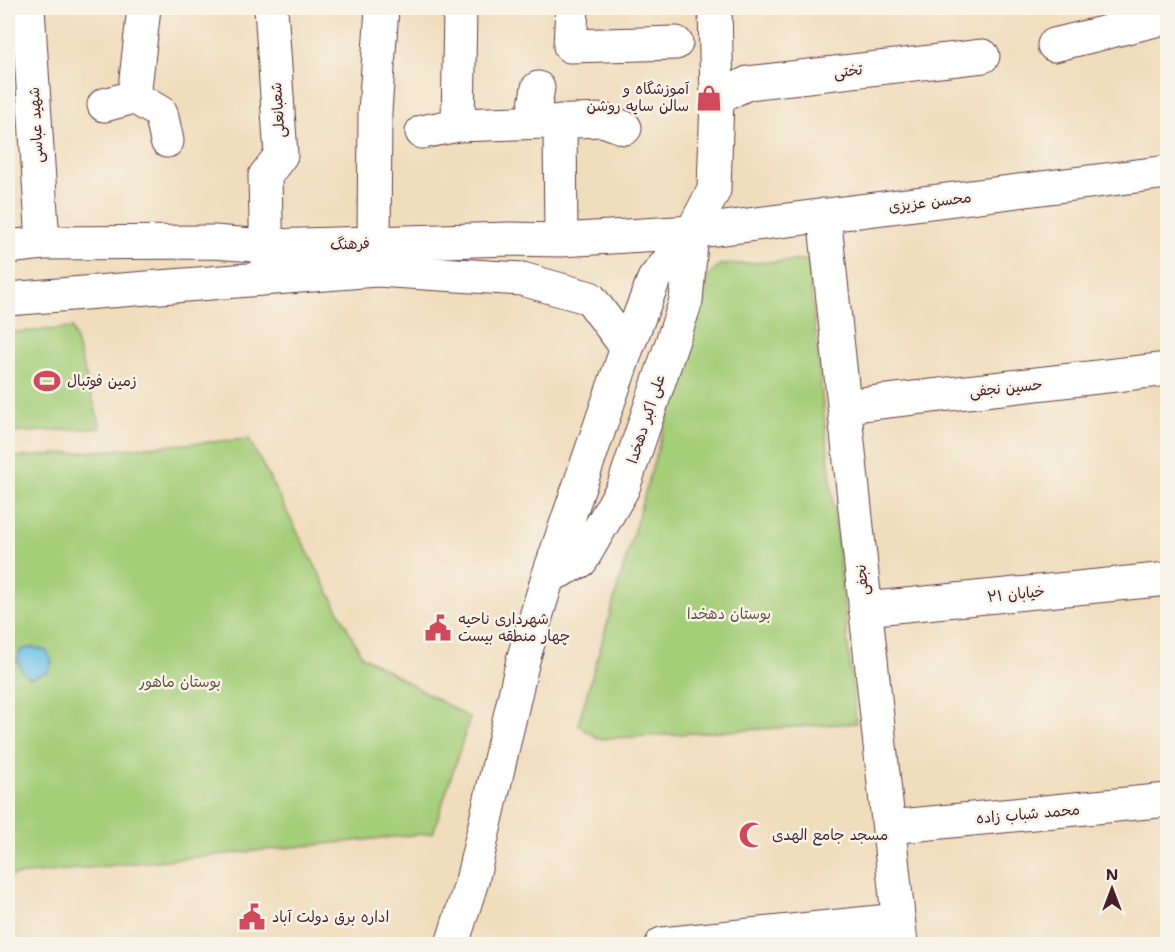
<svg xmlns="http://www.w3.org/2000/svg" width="1175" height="952" font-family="'Shantell Sans','Playpen Sans Arabic',sans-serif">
<rect width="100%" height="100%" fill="#f7f3e8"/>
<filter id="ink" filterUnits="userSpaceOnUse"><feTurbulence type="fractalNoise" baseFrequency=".0167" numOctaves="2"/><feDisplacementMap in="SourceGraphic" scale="12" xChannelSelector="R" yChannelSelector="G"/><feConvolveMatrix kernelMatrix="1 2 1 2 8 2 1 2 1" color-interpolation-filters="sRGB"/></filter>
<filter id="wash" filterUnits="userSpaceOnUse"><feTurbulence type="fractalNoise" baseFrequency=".008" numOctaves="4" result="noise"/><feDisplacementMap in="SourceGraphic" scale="24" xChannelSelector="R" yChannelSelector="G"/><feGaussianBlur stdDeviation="1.35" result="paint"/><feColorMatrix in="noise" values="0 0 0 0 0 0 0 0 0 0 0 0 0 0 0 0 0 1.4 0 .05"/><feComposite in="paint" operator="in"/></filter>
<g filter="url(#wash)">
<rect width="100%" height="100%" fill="#f0ddbc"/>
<!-- green -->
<path fill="#a5ce79" stroke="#787652" stroke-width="1.5" d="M808 260 856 723 599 739 578 725 707 278 720 265Z
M72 328 101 428 8 433V333Z
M249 439 362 656 470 718 433 833 8 876V458Z"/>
<!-- water -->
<path fill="#6cc1e9" stroke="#5b708a" stroke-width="1.5" d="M33 647 47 651 52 662 48 672 30 678 22 671 17 660 21 650Z"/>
</g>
<g filter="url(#ink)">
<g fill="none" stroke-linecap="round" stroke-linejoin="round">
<!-- minor casing -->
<g stroke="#633c41" stroke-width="35">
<path id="minor" d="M28 8 43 243
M144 8 134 97 161 113 167 141
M572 8 570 46 676 43
M1054 45 1168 17
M717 98 748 83 983 56
M104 105 134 97
M560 121 561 240
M532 122 538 88
M458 125 460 8
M422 132 458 125 603 120 625 128
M824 215 901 944
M374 243 375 112 382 8
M8 247 43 243 214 242 267 246 510 239 561 240 692 232 1168 172
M267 267 265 176 281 155 271 8
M8 299 376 270 522 279 590 298 627 348
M844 406 1168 369
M548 577 581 561 623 488 686 301 692 232
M865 609 1168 579
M889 827 1168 800
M452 944 472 881 523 660 548 577 627 348 654 279 692 232 714 190 717 98 715 8
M662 944 898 920"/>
</g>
<!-- minor -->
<use href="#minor" stroke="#fff" stroke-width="33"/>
</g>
</g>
<!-- icons -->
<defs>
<g id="shop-bare" transform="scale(2.07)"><path d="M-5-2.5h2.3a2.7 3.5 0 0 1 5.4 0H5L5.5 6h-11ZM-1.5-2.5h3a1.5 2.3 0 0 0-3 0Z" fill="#d1495b" stroke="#f7f3e8" stroke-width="2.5" paint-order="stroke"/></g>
<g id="stadium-bare" transform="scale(2.07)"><path d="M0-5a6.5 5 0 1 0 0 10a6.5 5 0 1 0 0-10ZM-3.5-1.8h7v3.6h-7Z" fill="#d1495b" stroke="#f7f3e8" stroke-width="2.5" paint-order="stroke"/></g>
<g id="civic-bare" transform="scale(2.07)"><path d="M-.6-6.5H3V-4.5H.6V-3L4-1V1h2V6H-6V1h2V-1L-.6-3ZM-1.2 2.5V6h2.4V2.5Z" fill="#d1495b" stroke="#f7f3e8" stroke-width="2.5" paint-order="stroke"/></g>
<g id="mosque-bare" transform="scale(2.07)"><path d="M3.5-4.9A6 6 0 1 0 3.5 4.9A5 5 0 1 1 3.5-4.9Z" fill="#d1495b" stroke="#f7f3e8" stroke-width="2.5" paint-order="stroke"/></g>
</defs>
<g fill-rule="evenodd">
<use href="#shop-bare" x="709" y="98"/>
<use href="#stadium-bare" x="47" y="381"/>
<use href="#civic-bare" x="438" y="628"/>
<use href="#mosque-bare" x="752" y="835"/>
<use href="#civic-bare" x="252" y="917"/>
</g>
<g text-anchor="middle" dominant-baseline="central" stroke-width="5" stroke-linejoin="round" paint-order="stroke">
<!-- street labels -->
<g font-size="15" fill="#4a1f2b" stroke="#f7f3e8">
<text transform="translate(848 71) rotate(-7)">تختی</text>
<text transform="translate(278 110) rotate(-94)">شعبانعلی</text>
<text transform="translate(36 125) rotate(-93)">شهید عباسی</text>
<text transform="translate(930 202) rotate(-7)">محسن عزیزی</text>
<text transform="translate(350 244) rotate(-2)">فرهنگ</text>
<text transform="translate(1006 388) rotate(-6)">حسین نجفی</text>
<text transform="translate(646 419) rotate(-72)">علی اکبر دهخدا</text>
<text transform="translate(862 580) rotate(-96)">نجفی</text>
<text transform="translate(1016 594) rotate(-6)">خیابان ۲۱</text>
<text transform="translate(1028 814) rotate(-5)">محمد شباب زاده</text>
</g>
<!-- poi labels -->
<g font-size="15" fill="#4a1f2b" stroke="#f7f3e8" text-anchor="start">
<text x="689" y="89" text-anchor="end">آموزشگاه و<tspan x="689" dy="17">سالن سایه روشن</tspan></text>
<text x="67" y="381">زمین فوتبال</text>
<text x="458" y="619">شهرداری ناحیه<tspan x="458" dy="17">چهار منطقه بیست</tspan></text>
<text x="772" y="835">مسجد جامع الهدی</text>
<text x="272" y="917">اداره برق دولت آباد</text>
</g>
<!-- park labels -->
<g font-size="15" fill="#655442" stroke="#f7f3e8">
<text x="729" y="614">بوستان دهخدا</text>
<text x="180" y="682">بوستان ماهور</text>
</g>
</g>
<!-- margin -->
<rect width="1175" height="952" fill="none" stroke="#f7f3e8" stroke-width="30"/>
<!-- north arrow -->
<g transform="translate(1112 889)" stroke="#f7f3e8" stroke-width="4.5" paint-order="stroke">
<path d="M0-4.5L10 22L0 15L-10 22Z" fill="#4a1f2b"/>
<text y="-9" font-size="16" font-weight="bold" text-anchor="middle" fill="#4a1f2b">N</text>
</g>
</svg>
